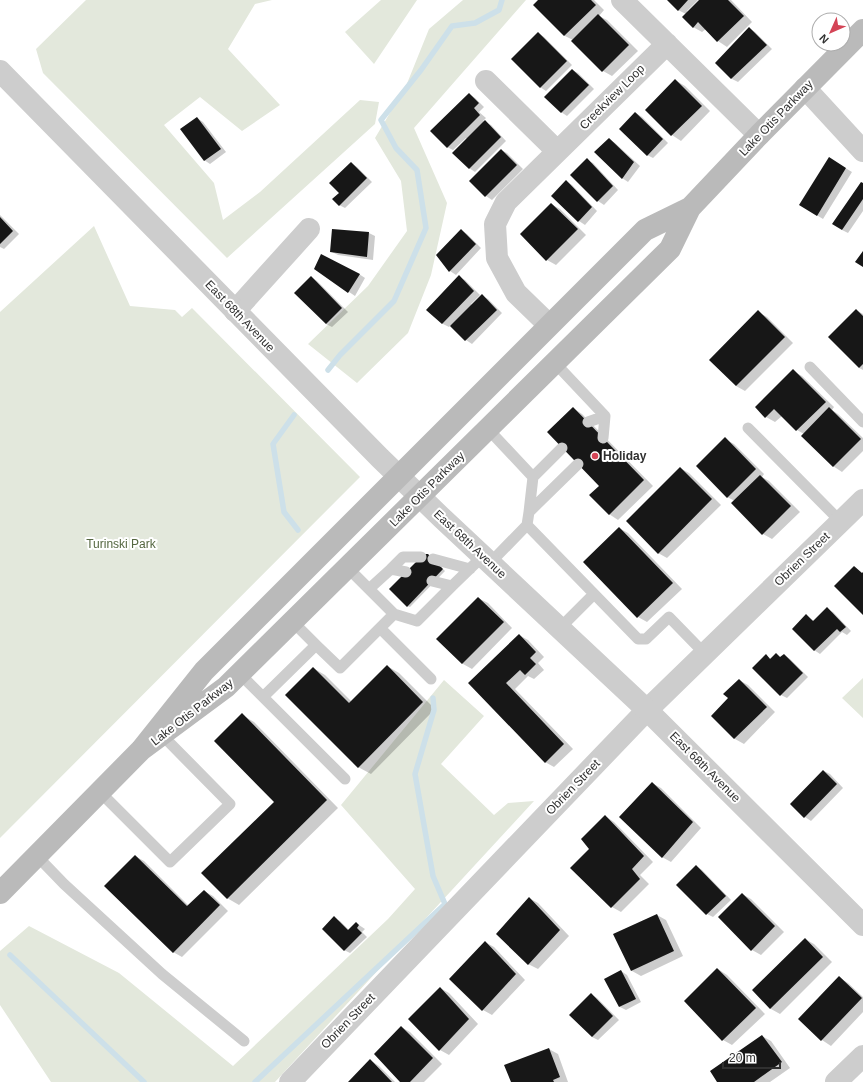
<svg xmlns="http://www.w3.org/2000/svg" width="863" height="1082" font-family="Helvetica,sans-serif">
<rect width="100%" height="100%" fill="#fff"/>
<!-- green -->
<path fill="#e3e8dc" d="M86 0H272L255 4 228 49 280 105 242 131 200 97 164 125 214 183 223 220 260 192 360 100 379 102 375 124 227 258 43 73 36 49Z
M381 0H417L374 64 345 32Z
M463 0H526L414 128 447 203 431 275 408 333 357 383 308 344 368 286 407 231 401 181 375 138 406 86 429 29Z
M94 226 130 306 175 310 182 317 192 308 360 477 0 838V312Z
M863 678V718L842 698Z
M444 680 484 716 441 764 494 815 508 803 534 801 275 1082H51L0 1005V951L29 926 119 973 233 1066 388 919 415 889 341 805Z"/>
<!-- shadow -->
<path fill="#0003" d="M540 0H594L604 10 599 16 607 20 638 51 612 76 603 71 573 40 565 36 534 5Z
M668 0H698L687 11 688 12 701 0H731L752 22 727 47 718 41 706 29 702 32 693 27 686 14 678 10Z
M749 28 755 32 772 49 738 82 732 79 716 63Z
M538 33 544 37 572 65 546 91 540 87Z
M572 70 578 73 594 89 567 116 561 112Z
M675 80 685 86 710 111 681 141 672 135 646 110Z
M469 94 475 98 484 107 479 112 486 118 483 121 491 125 506 141 475 172 469 168 467 139 466 138 453 150 447 147Z
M636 113 642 117 668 143 653 158 647 155Z
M197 118 203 122 226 152 210 164 204 160Z
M609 139 615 143 640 166 628 182 622 178Z
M501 150 507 153 523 169 492 200 486 196 470 181Z
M829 158 852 172 823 219 800 205Z
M587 160 593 163 618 190 604 205 598 201 571 175Z
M351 163 357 167 372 182 345 208 339 205 340 193Z
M566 181 572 185 597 211 585 225 579 221 552 196Z
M863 184V211L848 233 842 230Z
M551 204 560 209 586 235 556 265 547 260Z
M0 215 19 234 4 249 0 247Z
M461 230 467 234 481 248 456 275 450 271 437 255Z
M369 233 375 236 373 260 338 255 332 252Z
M315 269 359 274 365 278 355 296Z
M311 277 317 281 348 312 332 327 326 324Z
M459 277 465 280 480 295 471 304 472 305 482 296 488 299 502 313 472 344 466 340 451 325 449 327 443 324 427 310Z
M856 310 863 314V370L859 368Z
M758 312 767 317 793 343 745 391 736 386Z
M793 371 802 376 834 407 832 410 838 414 863 438V451L842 472 833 466 804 434 797 430 782 416 775 422 766 417 756 407Z
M573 408 582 414 653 486 618 520 609 514 601 486Z
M725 439 734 444 764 474 762 477 769 481 800 512 772 539 763 534 733 503 735 501 727 497Z
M680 468 689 473 721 505 667 558 658 553Z
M619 528 628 533 682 589 647 622 638 617Z
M431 557 445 571 410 607 407 606Z
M478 598 488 603 512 628 472 669 463 664 438 639Z
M827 609 833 612 851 631 847 635 842 632 820 654 814 650 806 616 814 621Z
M519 635 528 640 544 657 538 663 544 670 534 679 528 676 515 689 573 749 554 767 545 762 469 683Z
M776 654 781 658 784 655 790 659 808 677 787 698 781 695 766 655 771 659Z
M387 666 399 673 435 709 371 774 358 767 313 668 325 675 352 702Z
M739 680 748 685 775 712 744 744 735 739 712 716 729 698Z
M242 715 254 722 338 808 239 905 227 898 275 802Z
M824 771 830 774 843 788 811 821 805 817 792 804Z
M652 783 661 788 701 828 671 862 662 857Z
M605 816 614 822 653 862 640 875 649 884 621 912 612 907 572 868 591 849Z
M135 856 144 861 189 906 204 891 213 896 228 911 182 957 173 952Z
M696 866 702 870 731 900 713 917 707 914Z
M742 894 751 899 784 932 761 955 752 950Z
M529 898 538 903 569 936 538 969 528 964Z
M657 915 666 920 683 956 641 976 632 971Z
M334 918 340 921 349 930 356 923 365 929 362 932 367 937 350 953 344 950Z
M805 939 814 944 832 962 780 1014 771 1009 753 990Z
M485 942 494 947 525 980 492 1015 483 1010Z
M718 969 727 975 765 1014 732 1045 723 1040Z
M621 971 627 975 641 1002 626 1010 620 1007 606 979Z
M839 977 848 983 863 997V1012L831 1046 822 1040 799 1019Z
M440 988 449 993 478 1024 449 1055 440 1050 409 1019Z
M592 995 597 998 619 1020 598 1040 592 1037Z
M401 1027 410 1032 442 1064 424 1082H402Z
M762 1036 771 1041 790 1068 770 1082H718Z
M549 1049 558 1054 568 1082H512Z
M370 1060 379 1066 395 1082H349Z"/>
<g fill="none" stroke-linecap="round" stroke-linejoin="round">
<!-- stream -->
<path stroke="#cde0e9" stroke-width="5.5" d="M328 370 340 355 394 301 426 228 417 170 396 148 381 120 421 70 452 26 475 23 499 10 502 0
M294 415 273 444 284 512 298 530
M10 955 144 1082
M255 1082 445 904 433 876 415 774 434 710 433 698"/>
</g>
<!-- building -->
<path fill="#171717" d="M538 0H591L596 5 564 36 533 5Z
M667 0H688L678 11Z
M699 0H728L744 16 717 42 698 22 693 28 682 17Z
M598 14 629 45 602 72 571 41Z
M749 27 767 45 731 79 715 63Z
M538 32 567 61 540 88 511 59Z
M572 69 589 85 561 113 544 97Z
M675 79 702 106 671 136 645 110Z
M469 93 479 103 474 108 480 115 447 148 430 131Z
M635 112 663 139 647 156 619 129Z
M197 117 221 149 204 161 180 129Z
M485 120 501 137 469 169 452 153Z
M609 138 634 162 622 179 594 152Z
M501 149 517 165 485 197 469 181Z
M829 157 846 168 817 216 799 205Z
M587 158 613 186 597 202 570 175Z
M351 162 367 178 339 206 332 199 339 193 329 183Z
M566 180 592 207 578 222 551 196Z
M861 182 863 183V199L842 230 832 224Z
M551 203 578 229 546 261 520 234Z
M0 217 13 231 0 244Z
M332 229 369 232 367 257 330 252Z
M461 229 476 244 449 272 436 255Z
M863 251V267L855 262Z
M321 254 360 274 348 293 314 269Z
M459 275 474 291 442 324 426 310Z
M311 276 342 308 326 324 294 293Z
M482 294 497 310 465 341 450 326Z
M856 309 863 316V364L859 368 828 337Z
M758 310 785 337 736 386 709 360Z
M793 369 826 402 796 431 774 409 765 418 755 407Z
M573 407 644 480 609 515 589 495 599 486 547 432Z
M829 407 861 439 833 467 801 436Z
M725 437 756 469 727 498 696 466Z
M680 467 712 499 658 554 626 521Z
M760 475 791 506 762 535 731 503Z
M619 527 673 583 637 618 583 562Z
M424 554H428L443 569 407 607 389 589Z
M854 566 862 573 863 572V615L834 586Z
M478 597 504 622 462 664 436 639Z
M827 607 846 627 840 632 837 629 814 651 792 629 806 614 813 621Z
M519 634 536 652 530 658 536 664 525 675 520 670 506 683 564 744 545 763 468 683Z
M776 653 780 657 784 654 803 673 780 696 752 668 766 654 770 659Z
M387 665 423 702 358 768 285 695 313 667 349 703Z
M739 679 767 707 734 739 711 716 728 698 723 694Z
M242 713 327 800 227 899 201 873 274 802 214 741Z
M823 770 837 784 804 818 790 804Z
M652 782 693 822 662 858 619 817Z
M605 815 644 856 632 869 640 879 611 908 570 868 589 849 581 839Z
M135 855 187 906 204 890 220 905 173 953 104 886Z
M696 865 726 896 706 915 676 885Z
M742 893 775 926 751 951 718 917Z
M529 897 560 930 528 965 496 934Z
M657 914 674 951 631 971 613 934Z
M334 916 348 930 356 922 359 925 357 928 362 933 344 951 322 929Z
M805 938 823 957 770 1009 752 990Z
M485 941 516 974 482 1011 449 979Z
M717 968 756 1008 722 1041 684 1001Z
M621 970 636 999 619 1007 604 979Z
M839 976 862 998 821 1041 798 1019Z
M440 987 469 1019 439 1051 408 1019Z
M591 993 613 1016 592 1037 569 1015Z
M401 1026 433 1058 410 1082H400L374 1054Z
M762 1035 782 1062 754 1082H717L710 1071Z
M549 1048 560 1077 553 1080 554 1082H511L504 1065Z
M370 1059 392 1082H348Z"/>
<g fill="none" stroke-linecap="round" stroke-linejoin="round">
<!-- service -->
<path stroke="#cdcdcd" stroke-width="11" d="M555 363 605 416 603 438
M810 367 863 422
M588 422 605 416
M748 428 841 522
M488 429 533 477
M578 464 529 512 527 525 638 639H646L669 617 705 654
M529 512 533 477 562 448
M433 559 470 569
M490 563 527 525
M347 567 394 614 380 628
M391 569 403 557H421
M432 581 452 586 483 556
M369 589 391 569 406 572
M394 614 417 621 452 586
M560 628 594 594
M316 645 340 668 380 628 431 679
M240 674 345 779
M263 697 316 645 293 622
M100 792 170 862 230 804 162 735
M36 855 64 884 162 974 244 1041"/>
<!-- minor -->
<path stroke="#cdcdcd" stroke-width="22" d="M622 0 759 135
M486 81 557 151
M805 88 863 151
M235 311 309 229
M549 325 516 293 497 258 495 224 506 202 667 44
M290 1082 647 710 863 500
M836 1082 863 1056"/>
<!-- tertiary -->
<path stroke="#cdcdcd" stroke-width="22" d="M0 71 380 458 442 518 647 710 863 925"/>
<!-- secondary -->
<path stroke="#bababa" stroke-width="22" d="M141 750 226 687 670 249 690 208 759 135 863 30
M0 893 141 750 204 671 645 230 690 208"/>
</g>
<!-- markers -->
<circle fill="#d44456" stroke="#fff" stroke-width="1.5" cx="595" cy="456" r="4"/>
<g text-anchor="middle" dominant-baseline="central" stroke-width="4" stroke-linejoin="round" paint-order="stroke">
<!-- street labels -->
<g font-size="12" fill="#303030" stroke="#fff">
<text transform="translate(612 97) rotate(-45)">Creekview Loop</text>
<text transform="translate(776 118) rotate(-46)">Lake Otis Parkway</text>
<text transform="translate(240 316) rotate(46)">East 68th Avenue</text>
<text transform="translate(427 489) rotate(-45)">Lake Otis Parkway</text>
<text transform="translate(470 544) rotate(43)">East 68th Avenue</text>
<text transform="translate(802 559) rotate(-44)">Obrien Street</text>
<text transform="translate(192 712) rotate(-38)">Lake Otis Parkway</text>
<text transform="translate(705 767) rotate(45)">East 68th Avenue</text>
<text transform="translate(573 787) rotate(-46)">Obrien Street</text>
<text transform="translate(348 1021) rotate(-46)">Obrien Street</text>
</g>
<!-- poi labels -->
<g font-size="12" font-weight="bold" fill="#303030" stroke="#fff" text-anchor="start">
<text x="603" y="456">Holiday</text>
</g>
<!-- park labels -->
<g font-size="12" fill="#556741" stroke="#fff">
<text x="121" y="544">Turinski Park</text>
</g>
</g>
<!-- north arrow -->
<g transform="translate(831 32) rotate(225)"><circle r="19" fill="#ffffff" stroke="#acacac"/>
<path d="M0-3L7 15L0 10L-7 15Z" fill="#d44456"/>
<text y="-6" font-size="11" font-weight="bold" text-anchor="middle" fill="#303030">N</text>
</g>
<!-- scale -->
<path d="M723 1062v6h57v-6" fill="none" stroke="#303030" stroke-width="2"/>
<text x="729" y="1062" font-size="12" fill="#303030" stroke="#ffffff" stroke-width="3" paint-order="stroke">20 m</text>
</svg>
